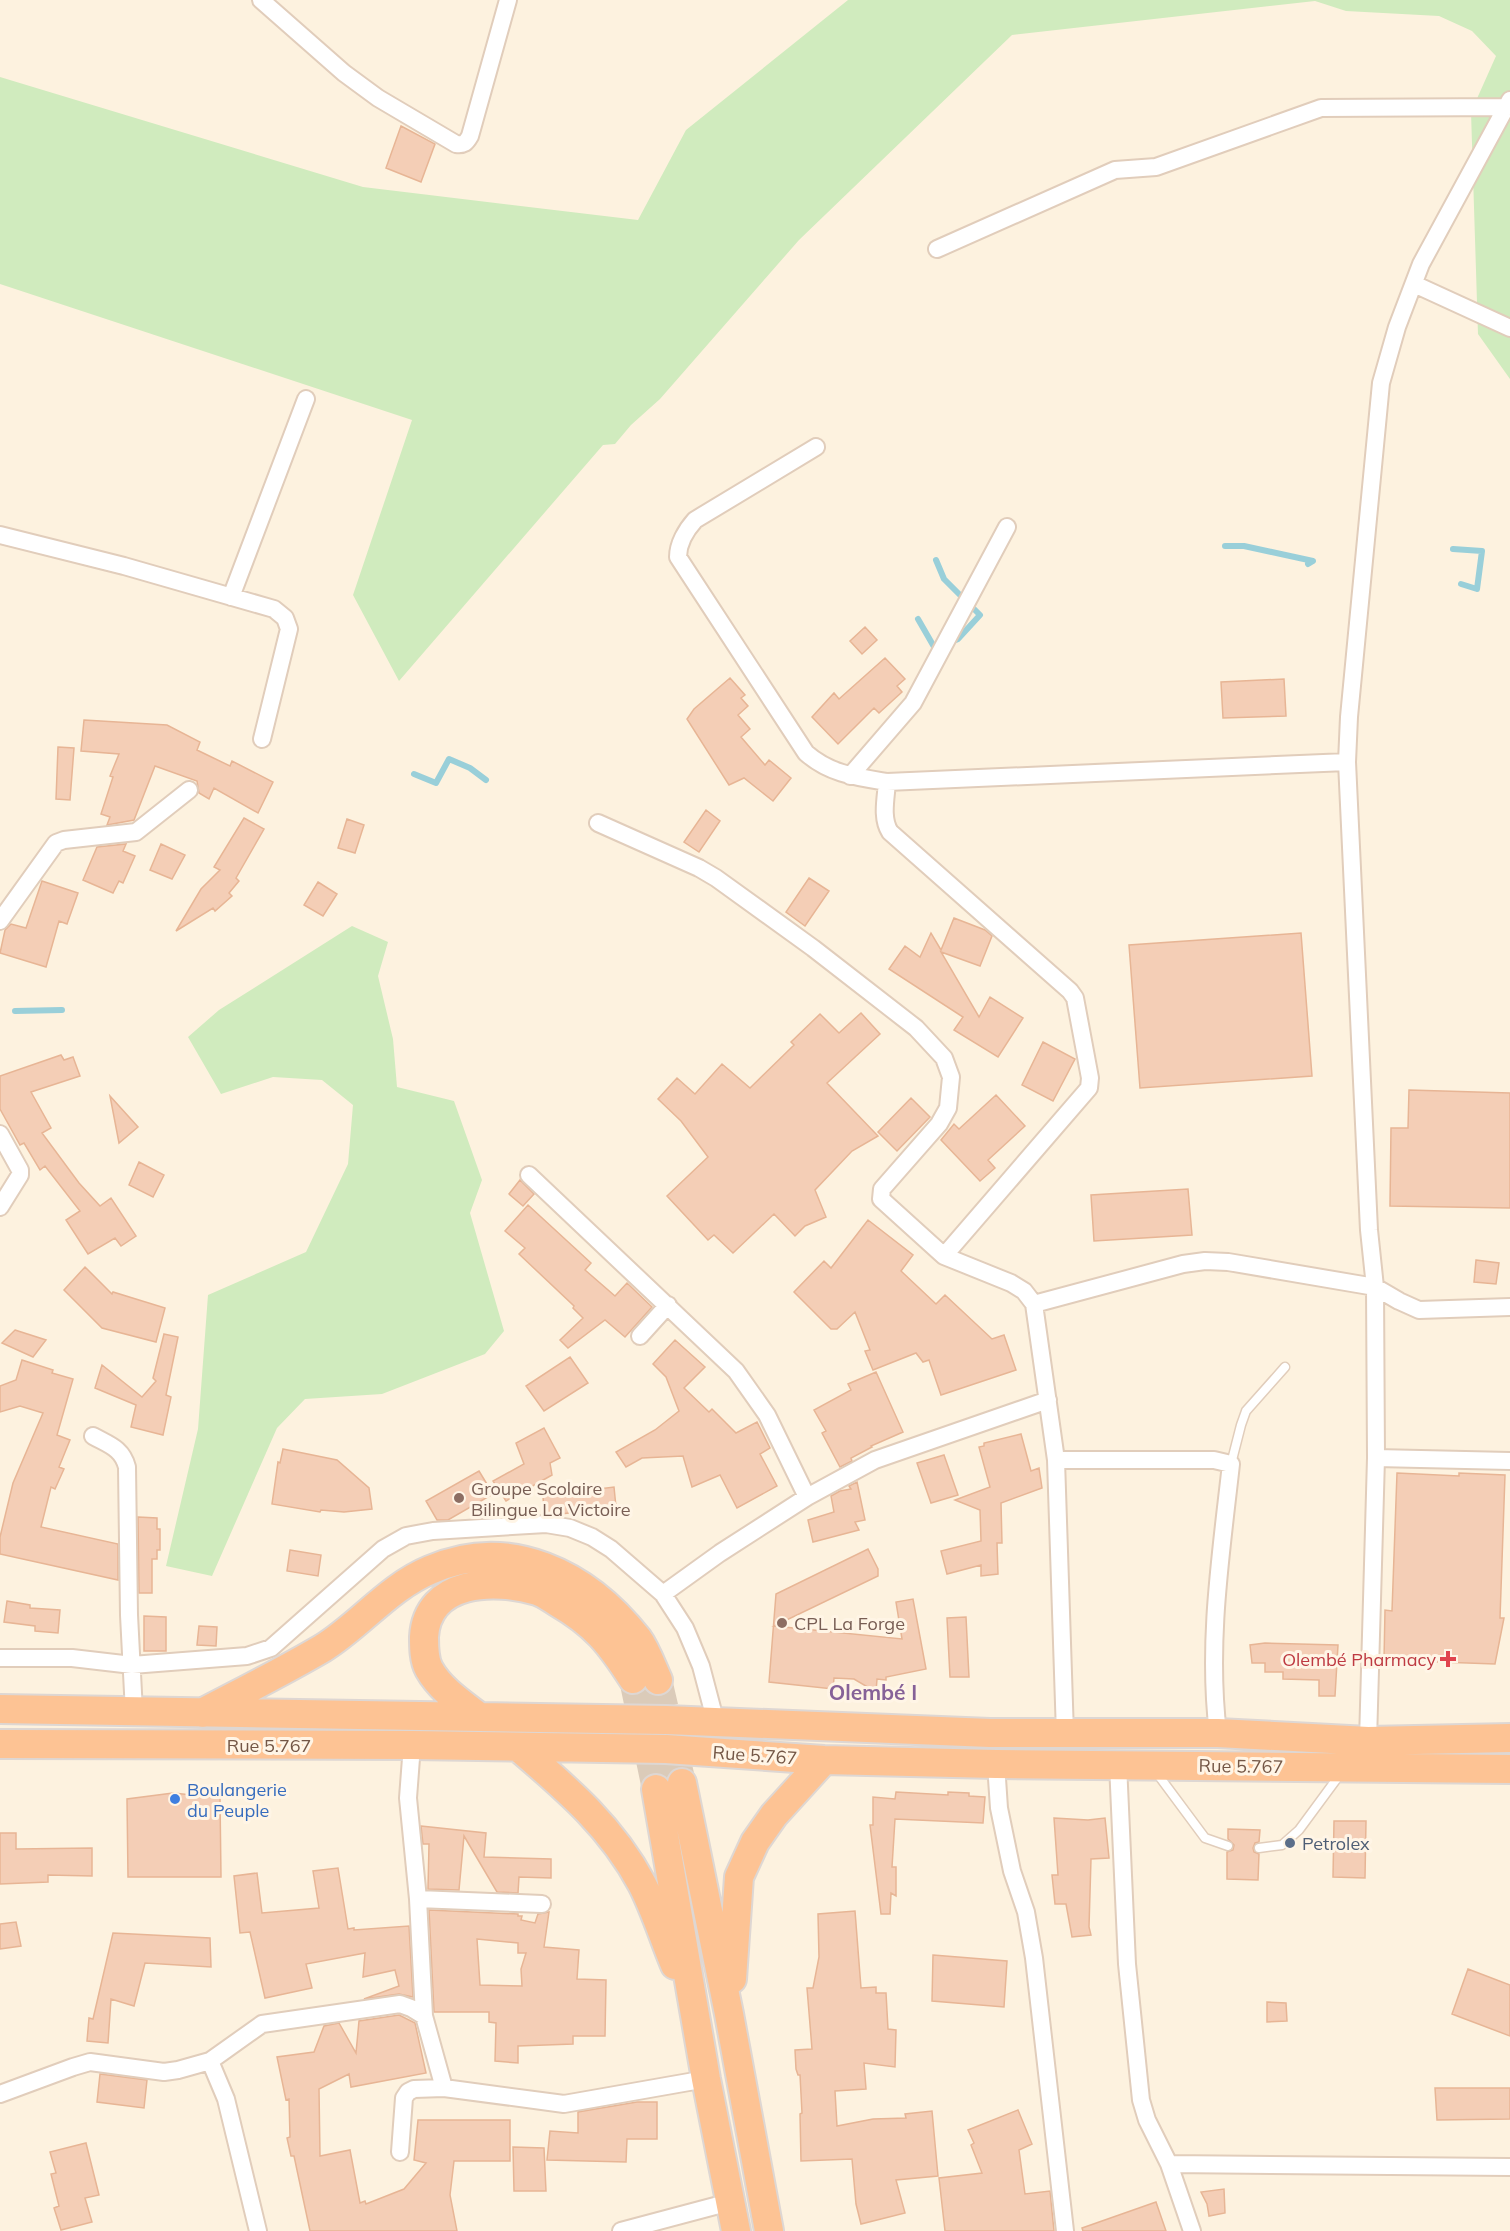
<svg xmlns="http://www.w3.org/2000/svg" width="1510" height="2231" font-family="Mulish,sans-serif">
<rect width="100%" height="100%" fill="#fdf2df"/>
<!-- green -->
<path fill="#d0ebbe" d="M848 0H1510V379L1478 334 1471 112 1496 56 1472 31 1439 16 1346 11 1315 1 1012 35 799 240 660 399 631 425 615 444 603 445 399 681 353 595 412 420 0 284V77L363 187 638 220 686 130Z
M352 926 388 942 378 976 393 1039 397 1087 454 1101 482 1180 470 1213 504 1331 485 1354 382 1394 305 1399 277 1428 212 1576 166 1566 198 1429 208 1295 306 1252 348 1164 353 1105 322 1080 273 1077 221 1094 188 1037 219 1010Z"/>
<g fill="none" stroke-linecap="round" stroke-linejoin="round">
<!-- stream -->
<path stroke="#99cfd9" stroke-width="6" d="M1225 546H1244L1313 561 1308 564
M1453 549 1482 551 1477 589 1461 584
M936 560 944 579 980 615 958 639 949 643
M918 619 937 652
M414 774 436 783 449 759 470 768 486 780
M15 1011 62 1010"/>
</g>
<!-- building -->
<path fill="#f4ceb6" stroke="#e7b595" stroke-width="1.5" fill-rule="evenodd" d="M401 126 435 144 421 182 386 168Z
M865 627 877 640 862 654 850 641Z
M885 658 905 679 897 686 902 692 879 713 874 708 838 744 812 717 834 693 839 699Z
M730 678 745 695 741 698 748 706 738 715 750 729 741 737 765 765 769 760 791 778 773 801 744 778 729 785 687 719 694 709Z
M1284 679 1286 716 1223 718 1221 682Z
M84 720 167 725 200 742 197 750 230 766 232 761 273 782 258 813 214 788 209 799 199 793 197 781 155 766 134 820 107 825 110 817 101 814 113 777 110 776 119 754 81 751Z
M58 747 74 748 70 800 56 799Z
M706 810 720 821 699 852 684 842Z
M244 818 264 829 236 878 239 881 229 893 232 896 215 911 213 908 176 931 201 889 220 870 214 867Z
M347 819 364 825 355 853 338 848Z
M126 844 123 851 135 856 123 883 119 881 113 893 83 880 97 847Z
M161 844 185 855 172 879 150 870Z
M809 878 829 891 805 926 786 912Z
M42 881 78 893 67 924 59 921 46 967 0 953 5 930 11 924 26 928Z
M318 882 337 894 323 916 304 905Z
M954 918 985 930 992 936 980 966 941 952 979 1017 990 997 1023 1018 998 1057 954 1030 963 1017 889 969 905 946 920 957 931 933 941 950Z
M1301 933 1312 1076 1140 1088 1129 945Z
M861 1013 880 1034 827 1083 878 1136 852 1151 815 1190 826 1217 805 1226 795 1236 774 1214 733 1253 714 1235 708 1240 667 1196 708 1157 681 1121 658 1099 677 1078 695 1094 722 1064 750 1088 794 1045 791 1042 820 1014 839 1033Z
M1043 1042 1075 1059 1053 1101 1022 1085Z
M61 1055 64 1060 73 1057 80 1076 31 1092 51 1128 42 1133 79 1183 100 1206 111 1198 136 1236 121 1246 115 1238 88 1254 66 1220 80 1211 45 1166 40 1170 24 1143 20 1145 0 1109V1076Z
M1409 1090 1510 1093V1208L1390 1206 1391 1128H1408Z
M996 1095 1025 1126 988 1160 995 1168 980 1181 941 1140 954 1124 959 1129Z
M110 1096 138 1127 119 1143Z
M911 1098 930 1117 897 1151 878 1132Z
M139 1162 164 1175 153 1197 129 1185Z
M520 1180 534 1194 523 1206 509 1194Z
M1188 1189 1192 1235 1094 1241 1091 1195Z
M528 1205 591 1263 585 1270 615 1296 627 1283 652 1307 625 1337 605 1320 568 1348 560 1340 583 1318 573 1308 574 1306 519 1254 525 1248 505 1231Z
M868 1220 913 1255 901 1271 936 1304 945 1295 992 1339 1004 1335 1016 1370 941 1395 929 1360 923 1362 916 1353 873 1370 865 1351 870 1350 855 1312 837 1329H831L794 1292 824 1261 831 1268Z
M1476 1260 1499 1263 1496 1284 1474 1282Z
M85 1267 112 1294 113 1292 165 1308 156 1342 102 1328 64 1290Z
M15 1330 46 1340 33 1357 2 1343Z
M164 1334 178 1337 166 1395 171 1397 163 1435 131 1427 136 1405 95 1388 102 1365 142 1397 156 1381 153 1378Z
M675 1340 705 1367 684 1388 709 1412 712 1409 736 1433 757 1422 770 1448 760 1454 777 1486 737 1508 720 1475 692 1487 683 1456 642 1458 626 1467 616 1452 655 1430 679 1411 666 1377 653 1364Z
M570 1357 588 1383 544 1411 526 1386Z
M22 1360 53 1370 52 1373 73 1379 57 1435 70 1440 59 1467 64 1469 55 1489 51 1487 41 1527 118 1544V1580L0 1554V1537L13 1483 43 1413 20 1406 0 1412V1386L16 1380Z
M876 1372 903 1432 871 1446 872 1447 851 1458 852 1461 840 1467 822 1433 826 1431 814 1410 851 1390 848 1384Z
M544 1428 560 1458 550 1463 552 1475 506 1501 493 1481 524 1464 516 1443Z
M1021 1434 1031 1471 1039 1468 1042 1488 1001 1503 1002 1543H997L998 1574 981 1576V1565L947 1574 941 1551 981 1541 980 1510 955 1500 990 1487 979 1447 984 1446V1443Z
M283 1449 337 1460 369 1488 372 1509 344 1512 321 1510 320 1512 272 1504 278 1462 280 1463Z
M944 1455 958 1495 931 1503 917 1463Z
M479 1471 493 1494 448 1520H437L426 1501Z
M1397 1473 1459 1476V1473L1505 1475 1500 1618H1504L1495 1664 1384 1660 1385 1610 1392 1611Z
M857 1482 865 1520 855 1522 859 1530 813 1542 808 1520 834 1512 831 1496 840 1491 851 1489 849 1486Z
M614 1487 616 1507 553 1515 544 1514 543 1496Z
M138 1517 157 1518V1529H160V1550H157V1559H152V1593H139Z
M868 1549 878 1569V1576L774 1626 902 1639 896 1602 913 1599 926 1669 886 1677V1680L877 1679 876 1692 854 1679 834 1678 833 1689 769 1682 776 1594Z
M290 1550 321 1555 318 1576 287 1571Z
M7 1601 30 1605V1608L60 1610 58 1633 35 1631V1626L4 1622Z
M144 1616 166 1617V1651H144Z
M966 1617 969 1677H950L947 1618Z
M199 1626 217 1627 216 1646 197 1645Z
M1265 1643 1338 1645 1335 1696H1319V1680L1283 1679V1672H1265V1663H1252L1250 1645Z
M896 1792 948 1795V1792L969 1793V1796L985 1797 983 1823 895 1819 892 1867H896V1896L891 1893 890 1914H881L870 1825H873V1797L895 1799Z
M173 1793 220 1798 221 1877H128L127 1799Z
M1054 1818 1088 1820 1105 1818 1109 1858 1091 1859 1089 1927 1091 1935 1072 1937 1066 1904H1055L1052 1875H1058Z
M1334 1821H1366L1365 1878 1333 1877Z
M421 1826 486 1833 484 1857 551 1859V1878L519 1877 518 1893 497 1892 464 1836 459 1890 428 1889 429 1844H423Z
M1228 1829 1260 1830 1259 1842 1255 1843 1253 1848 1254 1852 1259 1854 1258 1880 1227 1879V1852L1233 1850 1234 1845 1228 1839Z
M0 1833H16V1849L92 1848V1876L48 1875V1882L0 1884Z
M338 1868 348 1929 354 1928V1930L409 1926 413 1997 399 1994 364 1999 399 1986 395 1970 363 1977 365 1953 306 1964 312 1988 265 1998 250 1932 240 1933 234 1876 257 1873 262 1913 319 1908 313 1871Z
M429 1910 518 1914V1916H522L521 1920 535 1923 538 1914 549 1912 544 1947 579 1950 577 1979 606 1980 605 2036H573V2044L518 2046V2063L495 2061 496 2023 489 2022V2012H434ZM477 1939 518 1943V1953H526L521 1969 522 1986 480 1985Z
M855 1911 861 1988 876 1987V1993H886L888 2029 896 2030 895 2067 864 2063 866 2089 835 2091 837 2126 873 2119 906 2118 905 2114 932 2111 938 2176 896 2180 905 2213 861 2224 856 2204 852 2159 801 2161 800 2114 802 2113 800 2075H798L796 2069 795 2050 812 2049 807 1988H813L819 1957 818 1914Z
M16 1922 21 1946 0 1949V1924Z
M113 1933 210 1938 211 1967 145 1963 134 2006 111 1999 108 2043 87 2041 89 2018 93 2019Z
M933 1955 1007 1961 1004 2007 932 2001Z
M1468 1969 1510 1985V2036L1452 2014Z
M1267 2002 1286 2003 1287 2021 1267 2022Z
M399 2015 415 2023 426 2073 351 2087 349 2074 319 2089 320 2156 350 2150 360 2203 365 2201 366 2204 404 2189 426 2163 414 2160 418 2120H510V2161H454L450 2195 457 2231H310L294 2156H291L287 2138 290 2137 289 2099 286 2100 277 2057 314 2052 324 2026 339 2023 356 2053 359 2021Z
M100 2074 147 2080 144 2108 97 2102Z
M1435 2088H1510V2119L1437 2120Z
M637 2102H657V2139H627L626 2162 547 2160 550 2131 578 2133V2112Z
M1018 2110 1032 2144 1019 2150 1025 2194 1050 2191 1054 2231H945L939 2178 982 2173 971 2145 974 2143 968 2130Z
M86 2143 99 2195 85 2198 92 2222 61 2230 54 2208 59 2206 51 2174 56 2173 50 2152Z
M513 2147 544 2148 546 2191H514Z
M1224 2189 1225 2213 1209 2216 1207 2204 1201 2192Z
M1156 2202 1166 2231H1083L1082 2228Z"/>
<g fill="none" stroke-linecap="round" stroke-linejoin="round">
<!-- trunk-tunnel -->
<path stroke="#dbcbb9" stroke-width="28" stroke-dasharray="28 14" stroke-linecap="butt" d="M633 1679 656 1789
M658 1680 682 1783"/>
<!-- service casing -->
<g stroke="#e1cdbb" stroke-width="11">
<path id="service" d="M1231 1464 1241 1425 1246 1411 1285 1367
M1156 1772 1205 1838 1228 1846
M1259 1848 1282 1845 1299 1830 1341 1773"/>
</g>
<!-- minor casing -->
<g stroke="#e1cdbb" stroke-width="20">
<path id="minor" d="M261 0 344 73 378 98 456 144C464 145 466 143 470 136L508 0
M937 249 1115 170 1156 167 1321 108 1507 107
M1414 284 1510 328
M816 447 695 520C686 530 678 544 678 557L806 753C830 774 856 777 887 782L1347 762
M0 535 124 566 274 609 285 618 289 629 262 739
M231 597 306 399
M850 776 913 703 1007 527
M887 782C886 798 881 818 890 832L1070 991 1075 998 1090 1078 1089 1088 944 1256
M598 823 699 868 716 878 813 948 916 1028 944 1058 951 1077 948 1108 939 1124 882 1189 881 1199 944 1256 1011 1283 1024 1291 1034 1304 1056 1460 1065 1734
M0 921 56 843 64 840 136 832 189 790
M0 1134 20 1170V1175L0 1207
M529 1175 736 1371 767 1415 807 1497
M1034 1304 1183 1264 1205 1261 1228 1262 1375 1287 1399 1301 1419 1310 1510 1307
M640 1336 668 1305
M93 1436C109 1445 122 1448 127 1467L129 1615 134 1712
M1376 1458 1510 1461
M1056 1460H1214L1231 1464C1221 1554 1207 1644 1218 1733
M663 1594 720 1553 807 1497 875 1460 1048 1400
M0 1658H72L132 1665 247 1656 271 1648 383 1549 406 1536 433 1531 546 1524 570 1528 592 1537 611 1549 663 1594 685 1628 701 1666 716 1723
M1368 1741 1376 1458 1375 1287 1369 1230 1347 762 1349 717 1381 383 1397 327 1421 264 1510 100
M412 1745 408 1798 418 1899 424 2016 444 2088
M996 1764 999 1808 1012 1871 1026 1912 1034 1958 1065 2231
M1118 1764 1127 1964 1141 2100 1147 2120 1169 2164 1192 2231
M418 1899 542 1904
M210 2061 226 2099 258 2231
M0 2094 73 2067 90 2062 164 2072 178 2070 210 2061 262 2024 400 2004 411 2008 424 2016
M400 2152 404 2098 408 2092 414 2089 444 2088 564 2104 706 2079
M1169 2164 1510 2167
M621 2231 730 2202"/>
</g>
<!-- trunk casing -->
<g stroke="#ded7d3" stroke-width="32">
<path id="trunk" d="M0 1709 666 1720 990 1733H1218L1368 1741 1510 1738
M202 1713C242 1692 284 1671 323 1648 360 1625 389 1587 430 1570 510 1535 587 1574 638 1639 646 1650 652 1667 658 1680
M478 1716C461 1703 440 1689 429 1669 424 1660 424 1647 424 1637 427 1580 495 1578 537 1591 544 1593 550 1598 557 1602 595 1624 610 1643 633 1679
M0 1744 412 1745 666 1749 824 1760 996 1764 1510 1769
M518 1747C567 1789 611 1826 642 1884 655 1909 664 1939 675 1965
M682 1783 729 2014 769 2231
M656 1789 706 2079 736 2231
M732 1979 739 1877 755 1842 774 1815 824 1760"/>
</g>
<!-- service -->
<use href="#service" stroke="#fff" stroke-width="8"/>
<!-- minor -->
<use href="#minor" stroke="#fff" stroke-width="16"/>
<!-- trunk -->
<use href="#trunk" stroke="#fdc394" stroke-width="28"/>
</g>
<!-- markers -->
<g fill="#8d6e63" stroke="#fff5e6" stroke-width="2">
<circle cx="459" cy="1498" r="6"/>
<circle cx="782" cy="1623" r="6"/>
</g>
<path fill="#e0444e" stroke="#fff5e6" stroke-width="2" d="M1445 1650h6v6h6v6h-6v6h-6v-6h-6v-6h6z"/>
<circle fill="#3f7fe0" stroke="#fff5e6" stroke-width="2" cx="175" cy="1799" r="6"/>
<circle fill="#5c6f8a" stroke="#fff5e6" stroke-width="2" cx="1290" cy="1843" r="6"/>
<g text-anchor="middle" dominant-baseline="central" stroke-width="6" stroke-linejoin="round" paint-order="stroke">
<!-- education labels -->
<g font-size="18" fill="#785e54" stroke="#fff5e6" text-anchor="start">
<text x="471" y="1488">Groupe Scolaire<tspan x="471" dy="21">Bilingue La Victoire</tspan></text>
<text x="794" y="1623">CPL La Forge</text>
</g>
<!-- health labels -->
<g font-size="18" fill="#be3a42" stroke="#fff5e6" text-anchor="end">
<text x="1436" y="1659">Olembé Pharmacy</text>
</g>
<!-- street labels -->
<g font-size="18" fill="#745746" stroke="#fff5e6">
<text x="269" y="1745">Rue 5.767</text>
<text transform="translate(755 1755) rotate(4)">Rue 5.767</text>
<text transform="translate(1241 1766) rotate(1)">Rue 5.767</text>
</g>
<!-- shop labels -->
<g font-size="18" fill="#366cbe" stroke="#fff5e6" text-anchor="start">
<text x="187" y="1789">Boulangerie<tspan x="187" dy="21">du Peuple</tspan></text>
</g>
<!-- service labels -->
<g font-size="18" fill="#4e5e75" stroke="#fff5e6" text-anchor="start">
<text x="1302" y="1843">Petrolex</text>
</g>
<!-- quarter labels -->
<g font-size="21" font-weight="bold" fill="#866198" stroke="#fff5e6">
<text x="873" y="1692">Olembé I</text>
</g>
</g>
</svg>
